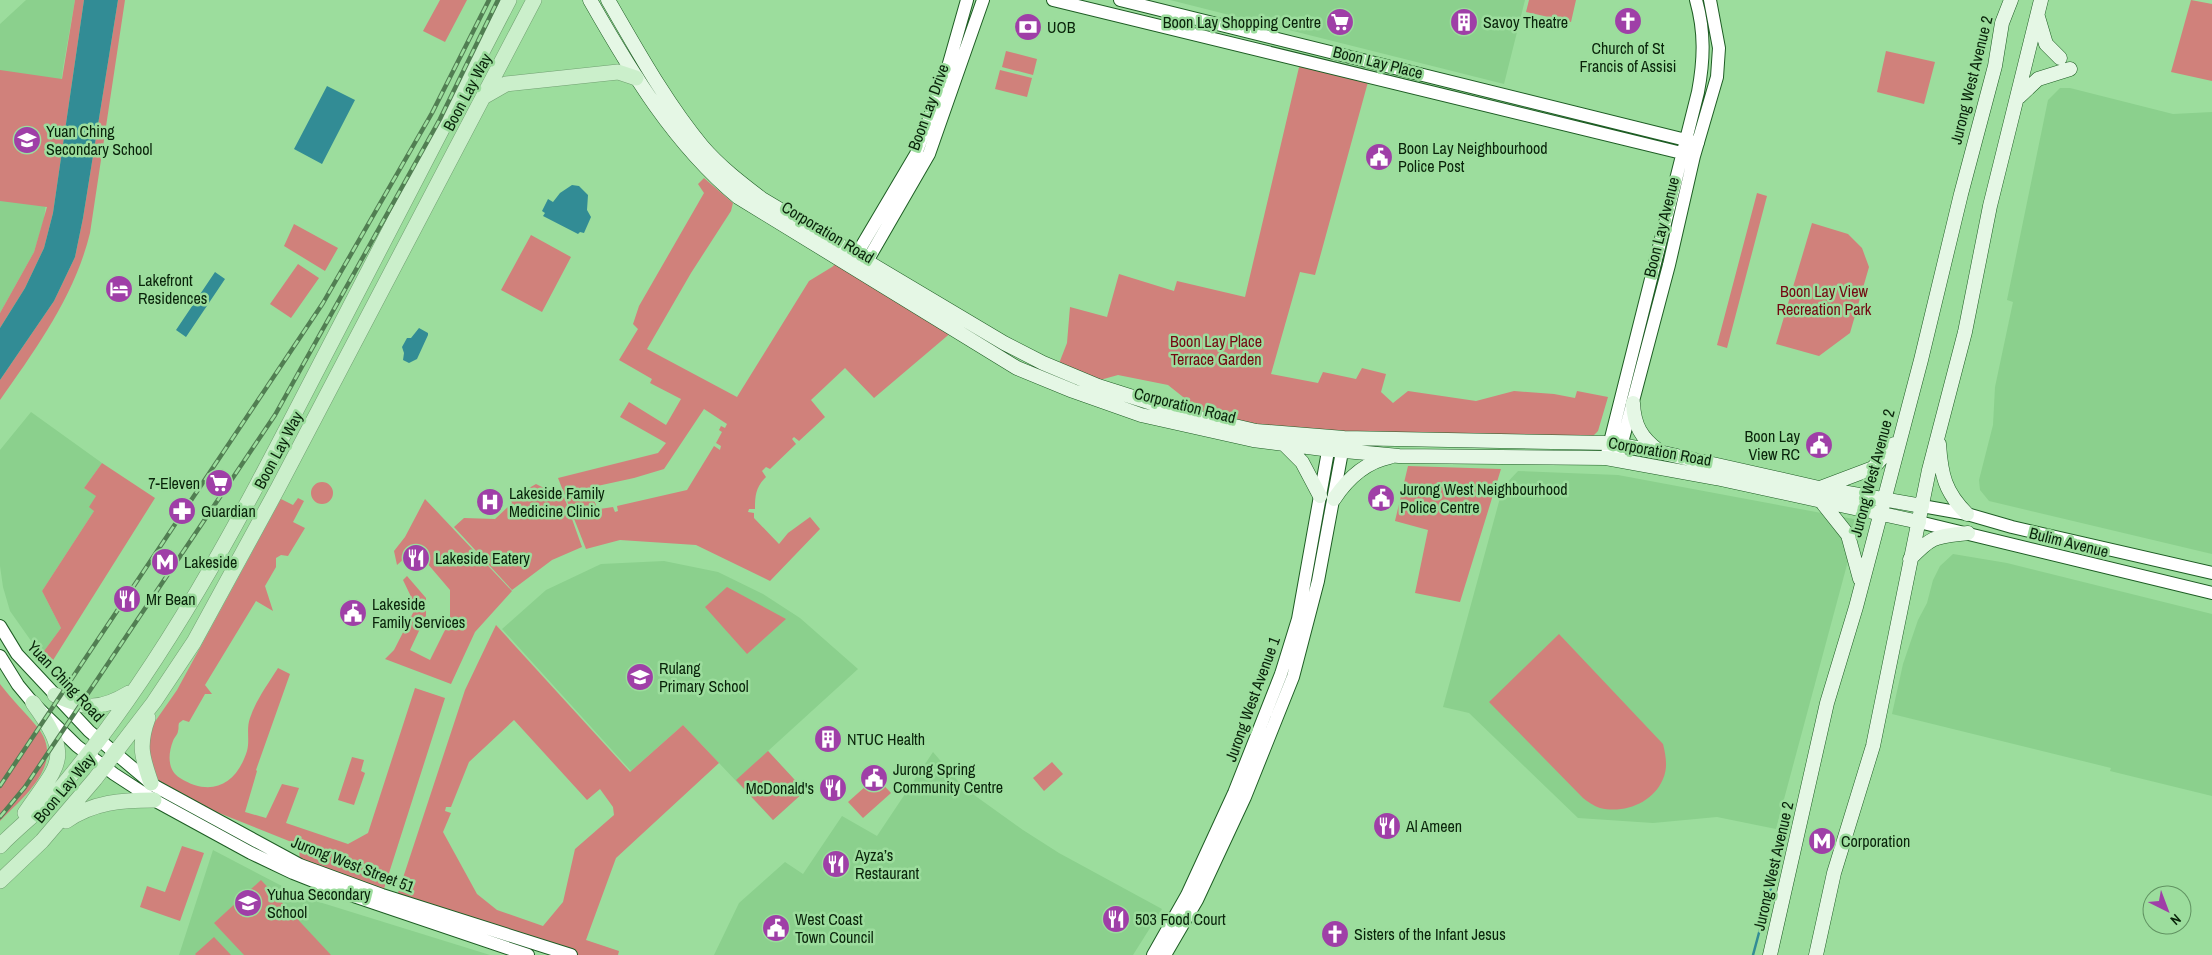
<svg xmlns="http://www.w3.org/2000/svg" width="2212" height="955" font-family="'Archivo Narrow',sans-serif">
<rect width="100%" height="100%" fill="#9cdd9d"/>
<!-- built -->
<path fill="#8bd08d" d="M26 0H75L63 68 44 219 34 252 0 313V24Z
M1170 0H1525L1504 84Z
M2060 88H2070L2173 114 2212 112V554L1989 501 1980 490 1979 480 1993 425 1995 387 2013 302 2007 300 2048 100Z
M31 412 102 463 84 488 97 496 94 511 42 591 61 628 41 655 10 611 3 587 0 566V450Z
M1518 471 1618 475 1859 520 1776 829 1717 817 1653 823 1578 818 1469 713 1443 707 1503 487Z
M1953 554 2007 563 2212 614V796L2110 771 2111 768 1892 714 1903 664 1918 620 1927 603 1933 580 1940 566Z
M664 561 718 572 763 594 800 618 858 669 768 751 805 791 773 820 683 725 631 771 502 629 546 590 601 564Z
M933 752 963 787 1023 830 1059 853 1162 909 1133 955H714L739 903 785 862 803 874 842 816 877 836Z
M213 850 303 897 490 955H179Z"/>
<!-- green -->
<path fill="#d0817b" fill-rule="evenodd" d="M75 0H84L53 213 44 248 25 288 0 328V313L34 252 47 207 0 201V70L62 79Z
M118 0H125L90 233C75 295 36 349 0 400V380L54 301 75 257 83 218Z
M440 0H467L445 42 423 31Z
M1529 0H1576L1571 22 1526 12Z
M2191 0 2212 4V81L2171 72Z
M1006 51 1037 59 1033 75 1002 67Z
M1886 51 1935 62 1924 104 1877 92Z
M1300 63 1368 82 1315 275 1300 272 1271 374 1318 383 1323 372 1356 379 1362 368 1386 374 1381 392 1393 403 1408 391 1476 401 1514 391 1554 394 1575 398 1577 391 1608 397 1598 431 1589 440 1314 432 1231 420 1202 412 1168 385 1118 375 1100 380 1058 366 1067 343 1070 307 1107 317 1119 274 1174 291 1177 281 1245 297Z
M1000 70 1032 78 1027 97 995 89Z
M704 178 733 203 731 211 691 273 647 349 737 397 809 281 832 267 840 260 953 331 874 398 845 368 811 400 825 417 799 441 794 437 792 439 796 444 770 469 766 467 762 471 766 477C756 487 755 495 755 509H749L748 512 754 513V518L779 544 788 533 810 517 820 529 770 581 696 545 620 540 586 549 558 478 658 453 666 443 620 417 629 402 666 425 681 399 650 383 652 379 619 360 638 329 633 324 639 306 704 193 698 184ZM704 409 727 424 725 428 721 426 719 430 722 432 716 443 721 446 720 450 714 446 687 490 617 506 618 511 615 512 613 507 593 510 592 508 596 505 588 488 634 478 664 469Z
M1757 193 1767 196 1727 348 1717 345Z
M1812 223 1848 234 1862 248 1869 267 1850 333 1819 356 1776 344Z
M294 224 338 248 325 271 284 246Z
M531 235 571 257 542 312 501 290Z
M298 264 319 278 291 318 270 304Z
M102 463 155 498 50 665 41 655 61 628 42 591 94 511 89 507 96 496 84 488Z
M1408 466 1501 469 1460 602 1415 593 1428 530 1395 521Z
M311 493a11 11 0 1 1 22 0a11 11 0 1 1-22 0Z
M536 484 552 492 562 491 582 547 552 560 512 590 454 527 464 518 495 519 512 503 510 499Z
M298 498 304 501 293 522 305 528 288 556 281 555 276 558V567L265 586 273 611 256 601 205 685 212 694H205L189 722 183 720 179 723C178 726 179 728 178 731 178 734 174 738 173 741 168 754 167 770 180 778 210 797 236 786 247 751 250 740 246 729 250 718 256 700 268 684 278 668L290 674 256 770 257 771 245 812 266 818 282 784 299 788 286 823 348 844 368 833 415 688 445 698 382 895 300 865 299 845 169 793 154 776 146 739 154 723 177 690 281 499 293 505Z
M425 499 512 591 475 632 451 684 385 659 394 650 416 607 403 580 407 576 426 598V616L410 650 430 660 446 628H450V590L415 549 397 565 394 551 405 537Z
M727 587 786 619 747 654 705 607Z
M496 625 630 772 683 725 719 763 616 858 586 940 619 951 618 955H577L397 896 465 690ZM514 720 587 800 600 789 613 807 614 815 575 849 563 902 543 926 497 910 477 894 443 832 451 813 445 811 446 807H451L469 762Z
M1559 634 1663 744C1666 756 1668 768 1663 779 1653 803 1624 814 1600 808 1594 806 1588 802 1583 798L1489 702Z
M0 684C12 700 26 713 38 728 66 764 23 797 0 821Z
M768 751 805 791 773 820 736 780Z
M352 757 364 760 361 771 365 773 354 805 338 800Z
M1052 762 1063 774 1044 791 1033 778Z
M876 777 891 793 863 818 848 802Z
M182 846 204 853 180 921 140 907 147 886 165 892Z
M261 880 331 955H244L214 923Z
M214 937 231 955H196L195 954Z"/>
<!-- water -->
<path fill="#328c95" d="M84 0H118L83 218 75 257 54 301 0 380V328L25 288 44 248 53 213Z
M327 86 355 100 322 164 294 149Z
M572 185 579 186 588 195 587 210 591 217 584 233 580 232 578 234 543 216 545 213 542 211 548 199 553 202 560 193Z
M215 272 225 279 186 337 176 330Z
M419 328 428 333V335L417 359 409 363 403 360 404 353 402 347 407 338H411Z"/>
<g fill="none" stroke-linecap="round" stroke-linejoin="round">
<!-- stream -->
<path stroke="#328c95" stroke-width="2.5" d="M1753 955 1777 866"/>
<!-- tertiary casing -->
<g stroke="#1e5d24" stroke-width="14">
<path id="tertiary" d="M1053 0 1694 156
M1120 0 1698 143
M851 264 916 154 948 67 967 0
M862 270 929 154 983 0
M1619 454 1669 265 1694 156 1717 77 1719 48 1710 0
M1606 458 1698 92C1704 60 1705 32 1696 0
M1922 506 1967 514 2012 527 2212 573
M1919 522 2212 593
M0 626 17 654 89 731 153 785 300 865 382 895 571 955
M0 656 18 685 33 703 77 746 114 774 154 800 251 853 293 873 336 890 528 955
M1153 955 1187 895 1234 793 1281 674 1298 619 1330 440
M1165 955 1197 900 1245 797 1293 677 1318 581 1344 441"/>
</g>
<!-- secondary casing -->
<g stroke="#1e5d24" stroke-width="15">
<path id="secondary" d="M590 0C631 72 674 144 738 197L1017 368 1073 391 1141 415 1253 440 1323 449 1399 456 1606 458 1716 478 1919 522
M608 0C636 48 666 103 702 146 719 166 741 183 762 199L1004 343 1043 363 1098 386 1196 417 1256 431 1344 438 1609 443 1659 452 1819 488 1922 506
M2038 17 2046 44 2060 58
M2019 97 2038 79 2070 69
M1633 403C1634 425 1641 438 1659 451
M1939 444C1941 475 1945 492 1967 514
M1285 445 1302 462 1320 496
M1820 488 1873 468 1894 444
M1334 499C1348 478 1365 462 1390 457
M1821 501 1848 535 1860 579
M1910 559C1933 535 1935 537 1968 533
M1770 955 1827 703 1856 607 1921 360 1961 194 1995 66 2002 23 2011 0
M1816 955 1834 873 1873 746 1929 470 1965 332 1990 206 2041 0"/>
</g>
<!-- primary casing -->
<g stroke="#70a071" stroke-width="16">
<path id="primary" d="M485 96 506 84 618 72 636 78
M55 695C86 709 99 711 129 693
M148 718C138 745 142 757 151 783
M25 813C59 763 74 759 33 703
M66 821C93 802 122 800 154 800
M0 846C18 827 40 811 58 791 164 666 239 521 314 376 379 251 444 125 509 0
M0 881 42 841 95 779 154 702 194 642 278 488 534 0"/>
</g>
<!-- tertiary -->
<use href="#tertiary" stroke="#fff" stroke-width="12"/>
<!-- secondary -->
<use href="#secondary" stroke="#e5f7e5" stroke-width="14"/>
<!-- primary -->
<use href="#primary" stroke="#cbefcb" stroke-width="15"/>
<!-- rail casing -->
<g stroke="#517e52" stroke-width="4.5">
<path id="rail" d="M0 786 323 303 432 113 489 0
M0 817 25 787 275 415 440 119 498 0"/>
</g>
<!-- rail -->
<use href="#rail" stroke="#9cdd9d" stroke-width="2.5" stroke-dasharray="8" stroke-linecap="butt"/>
</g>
<!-- icons -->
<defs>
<g id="church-disc" transform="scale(1.4375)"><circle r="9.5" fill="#9f3fa7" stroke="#9cdd9d"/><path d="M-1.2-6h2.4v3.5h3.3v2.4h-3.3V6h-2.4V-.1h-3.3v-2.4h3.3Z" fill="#fff"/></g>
<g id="supermarket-disc" transform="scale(1.4375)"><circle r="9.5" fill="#9f3fa7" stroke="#9cdd9d"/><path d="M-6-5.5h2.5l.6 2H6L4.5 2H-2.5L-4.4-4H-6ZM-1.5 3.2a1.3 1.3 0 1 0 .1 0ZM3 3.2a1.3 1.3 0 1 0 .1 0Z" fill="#fff"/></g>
<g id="building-disc" transform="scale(1.4375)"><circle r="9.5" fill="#9f3fa7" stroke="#9cdd9d"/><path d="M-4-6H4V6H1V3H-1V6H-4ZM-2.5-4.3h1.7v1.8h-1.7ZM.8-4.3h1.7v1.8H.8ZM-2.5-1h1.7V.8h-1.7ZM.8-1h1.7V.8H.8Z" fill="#fff"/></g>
<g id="bank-disc" transform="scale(1.4375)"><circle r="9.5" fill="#9f3fa7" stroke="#9cdd9d"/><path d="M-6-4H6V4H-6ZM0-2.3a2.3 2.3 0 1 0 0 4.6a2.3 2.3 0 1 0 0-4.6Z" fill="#fff"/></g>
<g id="school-disc" transform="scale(1.4375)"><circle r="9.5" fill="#9f3fa7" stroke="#9cdd9d"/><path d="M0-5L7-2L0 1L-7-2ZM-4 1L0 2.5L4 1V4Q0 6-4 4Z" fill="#fff"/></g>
<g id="civic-disc" transform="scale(1.4375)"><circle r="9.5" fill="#9f3fa7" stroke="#9cdd9d"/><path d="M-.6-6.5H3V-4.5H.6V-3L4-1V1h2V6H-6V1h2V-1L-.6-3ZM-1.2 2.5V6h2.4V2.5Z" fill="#fff"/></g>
<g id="hotel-disc" transform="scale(1.4375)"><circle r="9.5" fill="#9f3fa7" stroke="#9cdd9d"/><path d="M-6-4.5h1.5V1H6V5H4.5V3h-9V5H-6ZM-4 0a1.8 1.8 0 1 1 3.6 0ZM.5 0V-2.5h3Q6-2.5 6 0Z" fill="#fff"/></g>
<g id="hospital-disc" transform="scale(1.4375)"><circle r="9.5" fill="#9f3fa7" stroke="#9cdd9d"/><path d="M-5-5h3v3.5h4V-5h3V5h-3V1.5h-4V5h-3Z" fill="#fff"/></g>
<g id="pharmacy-disc" transform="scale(1.4375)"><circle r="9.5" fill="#9f3fa7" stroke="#9cdd9d"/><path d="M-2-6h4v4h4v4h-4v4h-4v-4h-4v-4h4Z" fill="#fff"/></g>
<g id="restaurant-disc" transform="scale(1.4375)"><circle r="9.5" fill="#9f3fa7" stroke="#9cdd9d"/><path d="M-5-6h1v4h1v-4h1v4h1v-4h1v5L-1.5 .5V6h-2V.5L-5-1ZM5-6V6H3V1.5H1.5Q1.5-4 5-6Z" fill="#fff"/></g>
<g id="metro-disc" transform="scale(1.4375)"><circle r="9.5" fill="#9f3fa7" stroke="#9cdd9d"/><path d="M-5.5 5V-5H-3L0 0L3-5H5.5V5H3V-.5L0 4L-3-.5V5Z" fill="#fff"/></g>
</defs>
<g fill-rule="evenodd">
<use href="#church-disc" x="1628" y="21"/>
<use href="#supermarket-disc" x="1340" y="22"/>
<use href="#building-disc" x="1464" y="22"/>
<use href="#bank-disc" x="1028" y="27"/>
<use href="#school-disc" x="27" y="140"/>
<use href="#civic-disc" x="1379" y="157"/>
<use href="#hotel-disc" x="119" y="289"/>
<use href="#civic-disc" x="1819" y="445"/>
<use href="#supermarket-disc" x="219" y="483"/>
<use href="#civic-disc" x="1381" y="498"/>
<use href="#hospital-disc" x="490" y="502"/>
<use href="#pharmacy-disc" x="182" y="511"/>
<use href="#restaurant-disc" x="416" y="558"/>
<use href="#metro-disc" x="165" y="562"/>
<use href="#restaurant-disc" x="127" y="599"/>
<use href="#civic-disc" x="353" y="613"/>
<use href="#school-disc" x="640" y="677"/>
<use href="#building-disc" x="828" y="739"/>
<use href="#civic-disc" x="874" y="778"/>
<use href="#restaurant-disc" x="833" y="788"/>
<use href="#restaurant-disc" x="1387" y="826"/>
<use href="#metro-disc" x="1822" y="841"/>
<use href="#restaurant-disc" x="836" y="864"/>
<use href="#school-disc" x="248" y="903"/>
<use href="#restaurant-disc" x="1116" y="919"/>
<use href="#civic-disc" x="776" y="928"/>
<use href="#church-disc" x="1335" y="934"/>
</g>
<g text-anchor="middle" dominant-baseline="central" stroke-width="5" stroke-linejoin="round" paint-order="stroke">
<!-- poi labels -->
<g font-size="16" fill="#09230a" stroke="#9cdd9d" text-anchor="start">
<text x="1321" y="22" text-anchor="end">Boon Lay Shopping Centre</text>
<text x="1483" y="22">Savoy Theatre</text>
<text x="1047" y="27">UOB</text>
<text x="1628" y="48" text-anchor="middle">Church of St<tspan x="1628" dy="18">Francis of Assisi</tspan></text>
<text x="46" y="131">Yuan Ching<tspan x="46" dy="18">Secondary School</tspan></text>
<text x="1398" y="148">Boon Lay Neighbourhood<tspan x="1398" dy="18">Police Post</tspan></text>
<text x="138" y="280">Lakefront<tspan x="138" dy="18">Residences</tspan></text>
<text x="1800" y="436" text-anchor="end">Boon Lay<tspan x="1800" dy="18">View RC</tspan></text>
<text x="200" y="483" text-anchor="end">7-Eleven</text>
<text x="1400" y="489">Jurong West Neighbourhood<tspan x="1400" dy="18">Police Centre</tspan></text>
<text x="509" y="493">Lakeside Family<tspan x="509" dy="18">Medicine Clinic</tspan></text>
<text x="201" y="511">Guardian</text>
<text x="435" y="558">Lakeside Eatery</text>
<text x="184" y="562">Lakeside</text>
<text x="146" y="599">Mr Bean</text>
<text x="372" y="604">Lakeside<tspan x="372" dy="18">Family Services</tspan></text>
<text x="659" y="668">Rulang<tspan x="659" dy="18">Primary School</tspan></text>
<text x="847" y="739">NTUC Health</text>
<text x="893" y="769">Jurong Spring<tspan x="893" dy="18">Community Centre</tspan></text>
<text x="814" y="788" text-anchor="end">McDonald's</text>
<text x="1406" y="826">Al Ameen</text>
<text x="1841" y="841">Corporation</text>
<text x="855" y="855">Ayza’s<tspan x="855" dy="18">Restaurant</tspan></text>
<text x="267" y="894">Yuhua Secondary<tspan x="267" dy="18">School</tspan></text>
<text x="795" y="919">West Coast<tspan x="795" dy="18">Town Council</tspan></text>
<text x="1135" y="919">503 Food Court</text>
<text x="1354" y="934">Sisters of the Infant Jesus</text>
</g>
<!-- street labels -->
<g font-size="16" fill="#09230a" stroke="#9cdd9d">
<text transform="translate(1378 62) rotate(14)">Boon Lay Place</text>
<text transform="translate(1971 80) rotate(-76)">Jurong West Avenue 2</text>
<text transform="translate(467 92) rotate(-62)">Boon Lay Way</text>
<text transform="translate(928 107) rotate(-70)">Boon Lay Drive</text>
<text transform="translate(1661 227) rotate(-76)">Boon Lay Avenue</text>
<text transform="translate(828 232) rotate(31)">Corporation Road</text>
<text transform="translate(1185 405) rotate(14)">Corporation Road</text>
<text transform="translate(278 450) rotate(-62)">Boon Lay Way</text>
<text transform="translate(1660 451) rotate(10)">Corporation Road</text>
<text transform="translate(1872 473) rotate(-75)">Jurong West Avenue 2</text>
<text transform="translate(2069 542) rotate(14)">Bulim Avenue</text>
<text transform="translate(66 681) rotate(47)">Yuan Ching Road</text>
<text transform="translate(1252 699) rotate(-70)">Jurong West Avenue 1</text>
<text transform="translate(64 788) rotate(-50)">Boon Lay Way</text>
<text transform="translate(353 864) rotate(21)">Jurong West Street 51</text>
<text transform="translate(1773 866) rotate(-77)">Jurong West Avenue 2</text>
</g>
<!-- park labels -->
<g font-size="16" fill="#730912" stroke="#9cdd9d">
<text x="1824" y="291">Boon Lay View<tspan x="1824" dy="18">Recreation Park</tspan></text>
<text x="1216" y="341">Boon Lay Place<tspan x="1216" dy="18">Terrace Garden</tspan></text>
</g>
</g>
<!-- north arrow -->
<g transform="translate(2167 910) rotate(138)"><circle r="24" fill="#9cdd9d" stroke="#619362"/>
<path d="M0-4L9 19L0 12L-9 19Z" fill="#9f3fa7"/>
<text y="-8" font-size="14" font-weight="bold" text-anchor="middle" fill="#09230a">N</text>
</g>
</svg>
